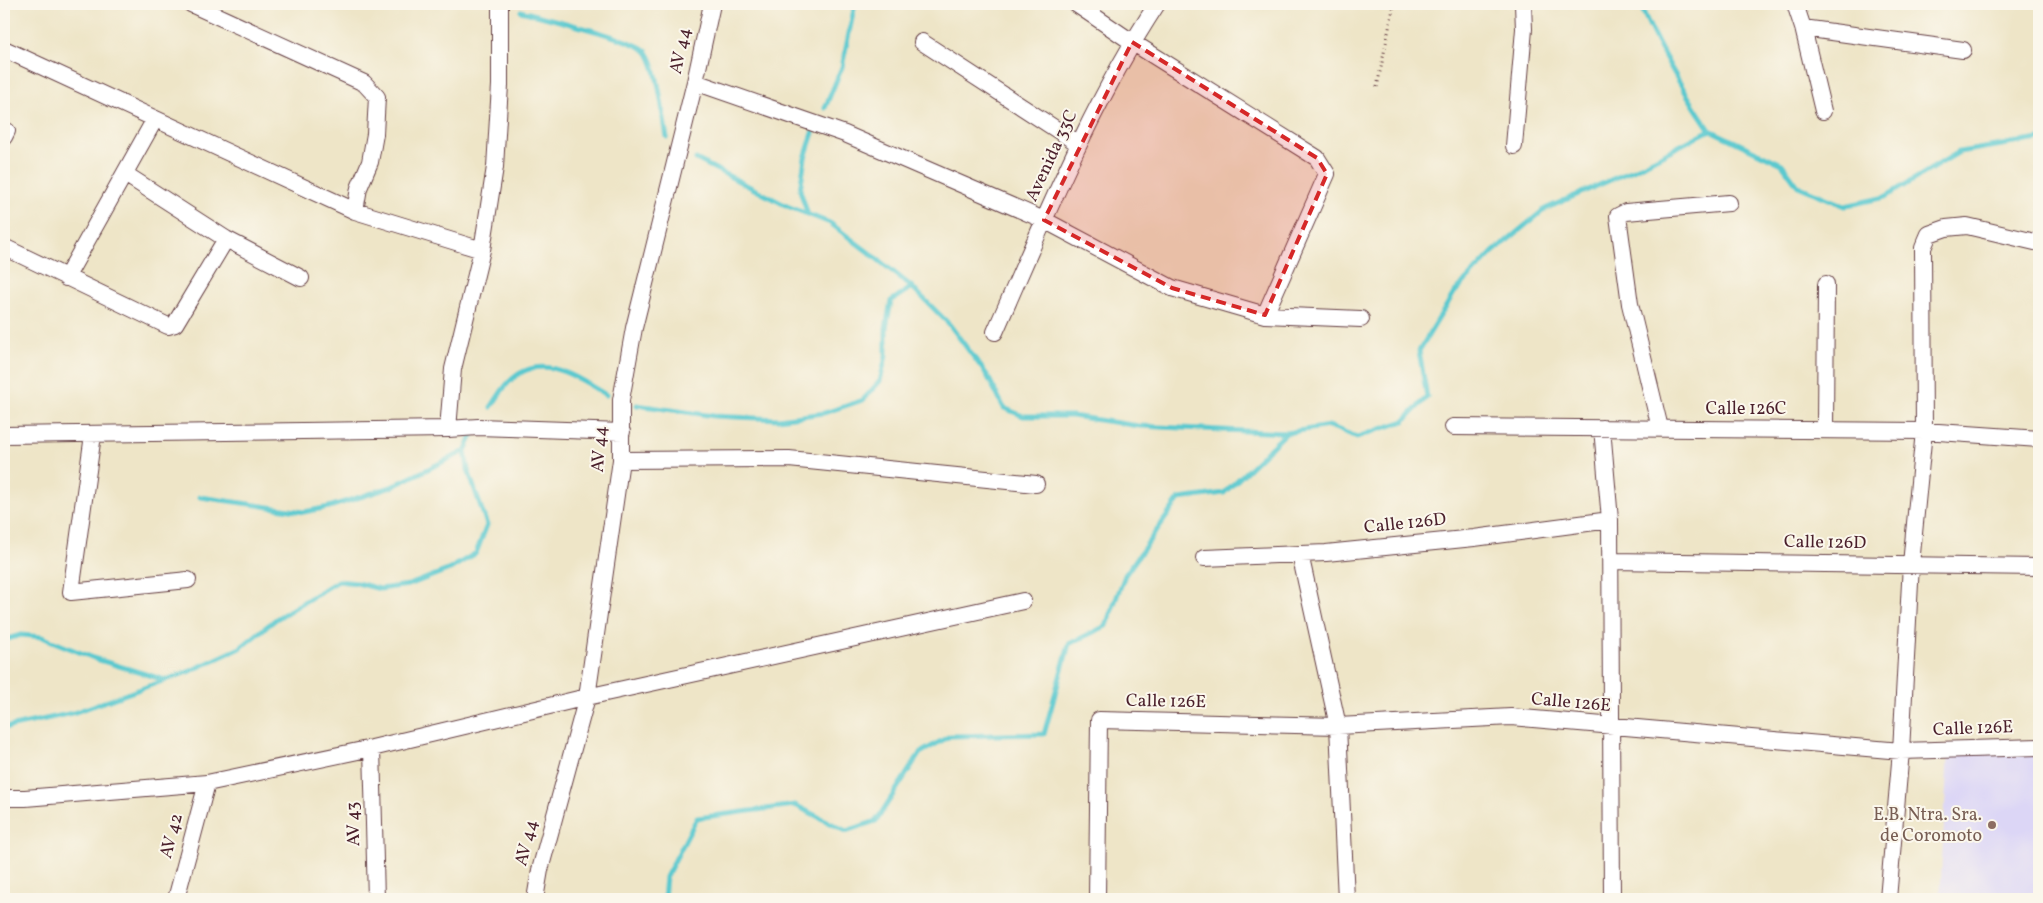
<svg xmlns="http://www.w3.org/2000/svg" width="2043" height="903" font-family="Vollkorn,serif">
<rect width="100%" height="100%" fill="#fbf7ec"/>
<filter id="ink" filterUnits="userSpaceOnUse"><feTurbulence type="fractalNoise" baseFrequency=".02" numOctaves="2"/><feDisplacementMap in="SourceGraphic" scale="10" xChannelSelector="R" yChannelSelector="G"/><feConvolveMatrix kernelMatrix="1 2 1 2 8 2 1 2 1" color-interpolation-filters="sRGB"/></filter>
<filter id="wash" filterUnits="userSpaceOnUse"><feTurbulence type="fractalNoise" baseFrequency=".0096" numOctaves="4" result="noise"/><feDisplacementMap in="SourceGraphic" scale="20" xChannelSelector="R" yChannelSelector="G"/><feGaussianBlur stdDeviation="1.12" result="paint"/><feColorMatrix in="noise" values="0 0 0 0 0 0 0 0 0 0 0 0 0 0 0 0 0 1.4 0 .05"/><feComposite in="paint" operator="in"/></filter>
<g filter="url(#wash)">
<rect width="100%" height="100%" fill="#eee5c7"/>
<!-- built -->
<path fill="#dcd6f6" d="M2039 748V899H1940L1948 750Z"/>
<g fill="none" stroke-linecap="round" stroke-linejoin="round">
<!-- stream -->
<path stroke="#5cc9cf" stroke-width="5" d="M1640 4C1658 49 1682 89 1710 130
M521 11C542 17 635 39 646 51 658 63 663 118 667 137
M825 108 842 67 855 4
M696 159 787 206 830 223 871 254 912 287 949 324 987 375 1004 408 1023 416H1072L1139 426 1286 433 1329 426 1357 437 1404 421 1427 397 1419 351 1454 293 1493 252 1545 209 1633 170 1710 130 1782 164 1798 186 1845 206 1885 197 1959 152 2039 139
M808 215 800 190 805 158 813 133
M637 405 714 416 778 419 824 413 863 400 880 381 886 356V328L891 301 912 287
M491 407C497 399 502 389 509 382 540 350 576 377 606 395
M200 497 304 512 329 507 391 487 465 451
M4 640 21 635 42 637 96 659 165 680
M4 728 73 713 188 672 240 648 276 619 338 581 357 583 380 589 409 585 450 569 476 553 487 525 468 470 465 451 472 436
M664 899 666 877 697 818 795 805 846 831 876 821 920 753 950 736 1044 734 1069 644 1106 626 1125 575 1179 499 1224 493 1286 433"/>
</g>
</g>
<g filter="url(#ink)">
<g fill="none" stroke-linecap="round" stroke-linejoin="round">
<!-- minor casing -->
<g stroke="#633d42" stroke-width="18">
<path id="minor" d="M191 4 364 83 377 97 375 134 370 162 359 188 355 211
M1076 4 1132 42 1317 158 1327 174 1265 315
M1795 4 1803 28 1823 111
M1803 28 1963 50
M922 42 1079 144
M4 49 355 211 482 250
M695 82 845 134 1044 220 1172 288 1265 315 1361 319
M4 137 7 131
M1514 146 1524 29 1523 4
M125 174 226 239 301 278
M4 247 168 326 175 324 226 239
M66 278 155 119
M995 332C1044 221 1090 106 1157 4
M1453 427 1924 431 2039 439
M1602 428 1610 520 1612 899
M1660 428 1630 304 1618 216 1626 212 1729 203
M448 429 453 369 482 250 495 167 500 85V4
M1825 429 1826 284
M4 435 448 429 478 427 622 432
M93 435 71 592 188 580
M621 460 789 459 1036 484
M1300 554 1338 726 1346 899
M1204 558 1326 553 1474 538 1610 520
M1611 561 2039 567
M372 748 376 899
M4 798H25L207 783 372 748 587 697 1023 601
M176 899 207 783
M535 899 540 870 587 697 621 460V400L634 328 695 82 712 4
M1097 899 1099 720 1338 726 1511 717 1901 751 2039 747
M1888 899 1901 751 1911 564 1924 431 1923 248 1929 234 1946 228 1967 226 2039 243"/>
</g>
<!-- path -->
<path stroke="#633d42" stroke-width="3" stroke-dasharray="1 4" stroke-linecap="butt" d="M1377 87 1394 4"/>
<!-- minor -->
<use href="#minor" stroke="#fff" stroke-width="16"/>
</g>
</g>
<!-- marked area -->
<path fill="#d62828" fill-opacity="0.2" stroke="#d62828" stroke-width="4" stroke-dasharray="10 6" stroke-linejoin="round" d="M1132 42 1317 158 1327 174 1265 315 1172 288 1044 220Z"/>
<!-- markers -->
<circle fill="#8d6e63" stroke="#fbf7ec" stroke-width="2" cx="1992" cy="825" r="5"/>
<g text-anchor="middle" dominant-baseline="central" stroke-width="4" stroke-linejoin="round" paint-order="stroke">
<!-- street labels -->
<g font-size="18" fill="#4a1f2b" stroke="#fbf7ec">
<text transform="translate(681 51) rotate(-78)">AV 44</text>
<text transform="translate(1052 156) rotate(-65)">Avenida 33C</text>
<text x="1746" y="409">Calle 126C</text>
<text transform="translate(600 449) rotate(-86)">AV 44</text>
<text transform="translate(1405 524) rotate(-6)">Calle 126D</text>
<text transform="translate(1825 543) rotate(1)">Calle 126D</text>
<text transform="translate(1166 702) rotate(1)">Calle 126E</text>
<text transform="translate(1571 703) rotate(5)">Calle 126E</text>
<text transform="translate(1973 729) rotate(-2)">Calle 126E</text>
<text transform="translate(354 824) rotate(-92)">AV 43</text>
<text transform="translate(172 836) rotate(-75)">AV 42</text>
<text transform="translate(527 843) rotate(-76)">AV 44</text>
</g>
<!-- education labels -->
<g font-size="18" fill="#785e54" stroke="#fbf7ec" text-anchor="end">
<text x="1982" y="815">E.B. Ntra. Sra.<tspan x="1982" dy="21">de Coromoto</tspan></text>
</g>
</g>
<!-- margin -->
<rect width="2043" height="903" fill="none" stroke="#fbf7ec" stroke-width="20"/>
</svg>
